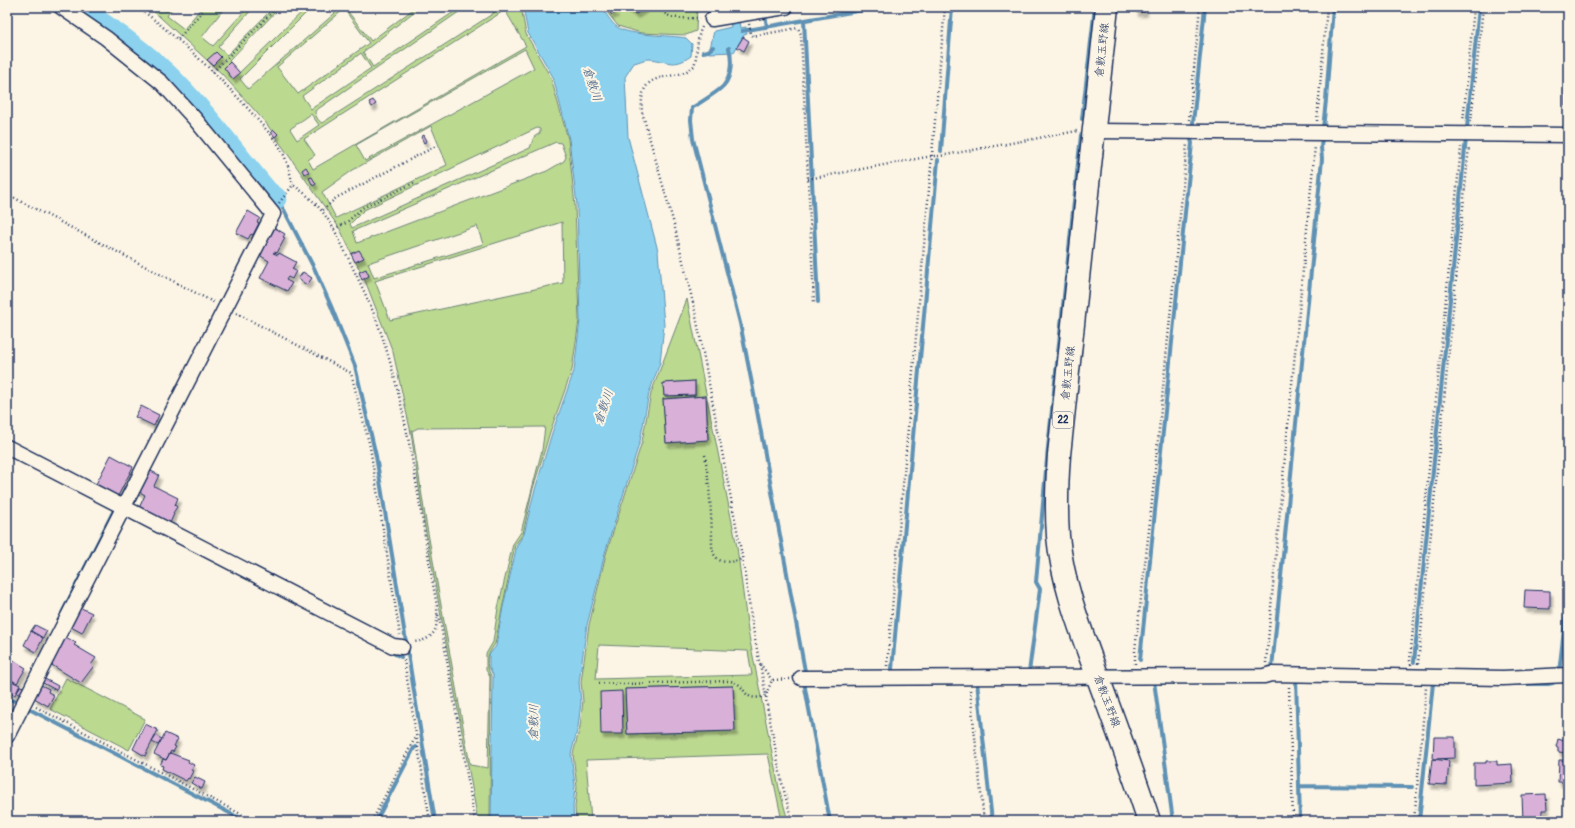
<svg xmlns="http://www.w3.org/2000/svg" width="1575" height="828" font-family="Pangolin,'Klee One',sans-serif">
<defs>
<filter id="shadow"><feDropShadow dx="2.5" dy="4.5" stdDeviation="1" flood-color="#0004"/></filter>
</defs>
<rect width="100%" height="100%" fill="#fcf5e5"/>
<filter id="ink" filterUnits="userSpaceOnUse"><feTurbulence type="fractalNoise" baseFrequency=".025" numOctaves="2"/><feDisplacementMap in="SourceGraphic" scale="8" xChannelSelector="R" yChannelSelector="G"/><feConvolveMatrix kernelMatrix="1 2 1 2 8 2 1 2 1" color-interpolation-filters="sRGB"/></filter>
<g filter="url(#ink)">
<!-- green -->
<path fill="#bcd990" stroke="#6c8477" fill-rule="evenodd" d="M149 7H161L166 11 169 7H173L167 16 184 29 202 7H213L219 11 222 7H225L202 37 213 46 248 7H254L218 47 227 55 274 7H280L229 61 239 73 307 7H312L240 79 248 89 342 7H346L345 8 371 41 416 7H420L363 52 373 67 461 7H466L315 111C315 115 318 121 322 123L494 13 490 7H521L526 34 551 78 568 139 575 206 579 320 572 370 550 432 532 492 523 534 515 545 495 644C486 656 485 663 491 676L490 821H478L424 522 411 433 393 352 366 283 340 229 266 123 222 74ZM344 9 369 43 298 94 277 67ZM505 10 526 46 313 169 308 160 315 155 304 139ZM525 49 534 68 365 161 356 145ZM361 53 371 68 311 109 302 96ZM311 114 319 125 297 140 290 129ZM431 126 447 165 336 218 322 192 353 170ZM537 128 540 129V133L534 137 530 148 352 228 350 224 364 210ZM556 142 561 143 566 157 564 161 547 171 357 243 353 231ZM562 222 563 283 390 320 375 281ZM477 226 483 244 374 278 368 263ZM545 427 542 450 521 532 513 544 498 608 493 642 486 654V670L490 677 488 768 470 765 426 522 412 431 418 428Z
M603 7H625L636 14 646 7H697L696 31 686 35 641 33 618 26Z
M687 299 737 547 748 631 779 788 788 821H782L768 754 586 760 591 821H576L575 807 577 787 573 754 580 727 583 701 581 682 589 625 606 554 642 442 651 393ZM695 381V395L664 396 663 383ZM706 396 708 440 666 443 663 399ZM599 645 748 651 752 675 596 679ZM733 686 734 731 627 734 625 689Z
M66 678 145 719 129 750 50 709Z"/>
<!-- water -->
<path fill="#8cd2ee" stroke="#5f91b4" d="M523 7H601C606 13 611 23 617 27 629 36 670 35 686 38L692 44 691 56C673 69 667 60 649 59 644 59 639 62 634 63L625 77 628 137 658 251 664 325 660 363 649 393 640 441 605 553 587 625 579 682 581 702 578 727 571 754 575 786 573 807 574 821H491V820L493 675 489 667V655L496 646 503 607 517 545 524 534 534 493 552 433 574 371 580 320 577 205 569 139 553 77 528 33Z
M739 20 740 28 746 27 747 34 744 35 734 52 709 53 714 31 731 27 730 22Z"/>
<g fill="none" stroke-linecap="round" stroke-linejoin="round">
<!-- stream -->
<path stroke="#5f91b4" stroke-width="4" d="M765 14 767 27
M804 20 818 302
M742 31 880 7
M729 48C732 59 732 76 724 85 720 91 699 103 692 108L691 120 693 139 740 323 753 389 805 671V688L830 821
M703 52 708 51 713 47
M1082 119 1095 7
M941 151 952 7
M275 198 284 210 315 270 331 306 355 366 376 456 435 821
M62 613 115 508
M389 651 401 657
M1140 660 1192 143C1189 136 1189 130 1193 123L1205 7
M1414 662 1479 7
M1272 668 1322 159 1321 147 1326 100 1333 7
M892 669 938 160
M1029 672 1040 589 1036 582 1048 448 1081 135
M1559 673 1568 595
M1296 678 1300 821
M1154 681 1173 821
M977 682 992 821
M1520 684H1548L1553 683 1557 680
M7 698 19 703
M29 709 245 821
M1299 786 1412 787
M376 821 414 748 416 747
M1419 821 1433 683 1431 681"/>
<!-- river -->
<path stroke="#8cd2ee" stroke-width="23" d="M77 7C108 28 141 50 167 75 204 111 234 153 267 192L275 198"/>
</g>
<!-- building -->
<path fill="#d9b1d8" stroke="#1b2f5e" filter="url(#shadow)" d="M610 7 616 12 612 15 607 9Z
M625 7H646L636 14Z
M1136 7 1145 8V12H1136Z
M743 37 749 41 744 51 737 47Z
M216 52 221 57 213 65 207 60Z
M230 62 240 73 233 79 224 68Z
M1565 83H1568V106H1565Z
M373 100 376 104 372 107 369 102Z
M274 130 278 134 275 137 271 132Z
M424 135 427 141 424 143 421 137Z
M306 167 309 172 304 174 302 170Z
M312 177 316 184 313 186 309 178Z
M248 211 260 218 257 222 259 223 253 235 251 234 248 239 236 233Z
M275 228 285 234 283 237 285 238 277 253 274 252 273 253 278 255 279 253 296 262 292 269 296 271 292 279 288 277 286 280 292 283 287 291 260 278 269 261 259 255Z
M359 250 364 258 355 262 351 254Z
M366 269 369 276 362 280 359 272Z
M303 272 312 278 307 285 298 279Z
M695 381V395L664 396 663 383Z
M706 396 708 440 666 443 663 399Z
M141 406 159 415 154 426 135 417Z
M111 455 133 467 118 496 96 484Z
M147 469 159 475 154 486 178 498 175 505 177 507 173 513 174 514 170 523 139 508 145 495 136 490Z
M1525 590 1550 591V609L1524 608Z
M79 607 92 613 82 633 69 626Z
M35 625 47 631 43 638 31 631Z
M31 631 43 638 36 652 24 645Z
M64 636 76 643 74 645 96 658 91 665 93 667 81 683 50 664Z
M7 656 26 668 17 683 7 678Z
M43 678 58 686 56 690 41 682Z
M7 679 20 685 15 695 7 692Z
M41 685 49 689 48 692 54 695 48 706 34 698Z
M20 686 24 687 20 695 17 693Z
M733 686 735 731 627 734 625 689Z
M622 691 623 734H601L600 692Z
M145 724 158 730 145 756 133 749Z
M165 733 178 739 174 746 176 747 173 752 171 751 166 760 154 754Z
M156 736 162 739 158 745 152 742Z
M1434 737H1455V758L1433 759Z
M1558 739 1568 742V753L1558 752V748L1556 747Z
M170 753 189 760 188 762 194 765 191 770 193 771 189 779 188 778 186 781 162 769 163 766 160 765 163 759 166 760Z
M1432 759 1449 761 1447 785 1429 784Z
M1559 760H1568V782H1558Z
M1486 761H1497V765L1512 764 1513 783 1474 785V763H1486Z
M195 777 205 782 202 789 191 783Z
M1546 794 1547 810H1542V821H1523L1522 795Z"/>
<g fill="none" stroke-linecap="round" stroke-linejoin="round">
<!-- minor casing -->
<g stroke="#1b2f5e" stroke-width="17">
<path id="minor" d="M712 19 786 7
M1093 131 1568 135
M7 447 393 646 402 647
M801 678 1264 676 1271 674 1503 678 1568 675
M7 736 273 214 195 119 162 83 106 38 61 7"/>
</g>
<!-- primary casing -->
<g stroke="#1b2f5e" stroke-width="25">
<path id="primary" d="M1107 7 1059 455C1057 482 1056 509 1058 536 1062 580 1078 623 1093 664 1112 716 1132 768 1149 821"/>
</g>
<!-- path -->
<path stroke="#1b2f5e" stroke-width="2.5" stroke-dasharray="1 3" stroke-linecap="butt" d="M138 7C182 41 221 77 257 119 266 130 277 140 283 153 288 163 290 174 293 185
M659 8C669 21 684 18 700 18
M749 24 751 34 753 36 798 28 801 34 814 303
M702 27C696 38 698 54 694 66 674 85 638 64 642 112L674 224 695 311 742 556 752 623 758 655 759 662 772 680
M178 39 201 13 204 7
M213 72 277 7
M1189 120 1200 7
M1317 121 1327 7
M1463 122 1474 7
M1471 122 1483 7
M808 179 932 156H940L1077 131
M7 194 215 303
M279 203 293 185C325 206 335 230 351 264 362 287 374 311 382 336 411 423 420 516 437 606 438 627 437 640 413 642
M323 210 336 198 436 146
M334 229 346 223 362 208 414 183
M236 313 351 373 370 447 400 635
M705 455C709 482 711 508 712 536 712 542 711 552 716 557 722 565 735 561 743 559
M438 615 441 626 475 821
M404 660 430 821
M1266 663 1280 508 1315 146
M1135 664V650L1150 521 1187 144
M1418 664 1469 147
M1411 665 1410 661 1411 649 1461 147
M887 666 945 7
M790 679 772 680 767 692 766 700 782 783 792 821
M599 683 623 684 730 681C749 684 739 703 766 696L760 664
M1289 687 1293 821
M970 690 984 821
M36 707 254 821
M372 821 416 736
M1414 821 1426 688"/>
<!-- minor -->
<use href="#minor" stroke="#fcf5e5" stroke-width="14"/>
<!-- primary -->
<use href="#primary" stroke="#fcf5e5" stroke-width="22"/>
</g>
</g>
<g text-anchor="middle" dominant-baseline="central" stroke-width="4" stroke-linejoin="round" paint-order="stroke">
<!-- shield labels -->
<rect fill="#fcf5e5" stroke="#5e6a86" stroke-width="1" x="1053" y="412" width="20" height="16" rx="3"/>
<g font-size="10" font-weight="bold" fill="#1b2f5e">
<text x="1063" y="420">22</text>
</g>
<!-- street labels -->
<g font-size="11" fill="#1b2f5e" stroke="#fcf5e5">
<text transform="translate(1102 50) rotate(-84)">倉敷玉野線</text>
<text transform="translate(1068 373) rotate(-84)">倉敷玉野線</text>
<text transform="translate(1107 701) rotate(69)">倉敷玉野線</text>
</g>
<!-- water labels -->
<g font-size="12" font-style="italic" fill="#375882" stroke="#fcf5e5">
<text transform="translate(592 84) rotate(72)">倉敷川</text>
<text transform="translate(604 407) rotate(-71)">倉敷川</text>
<text transform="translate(534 722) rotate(-89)">倉敷川</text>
</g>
</g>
<!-- margin -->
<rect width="1575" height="828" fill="none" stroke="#fcf5e5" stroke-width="24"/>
<rect x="12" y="12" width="1551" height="804" fill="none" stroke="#1b2f5e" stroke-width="1.5" filter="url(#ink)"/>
</svg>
